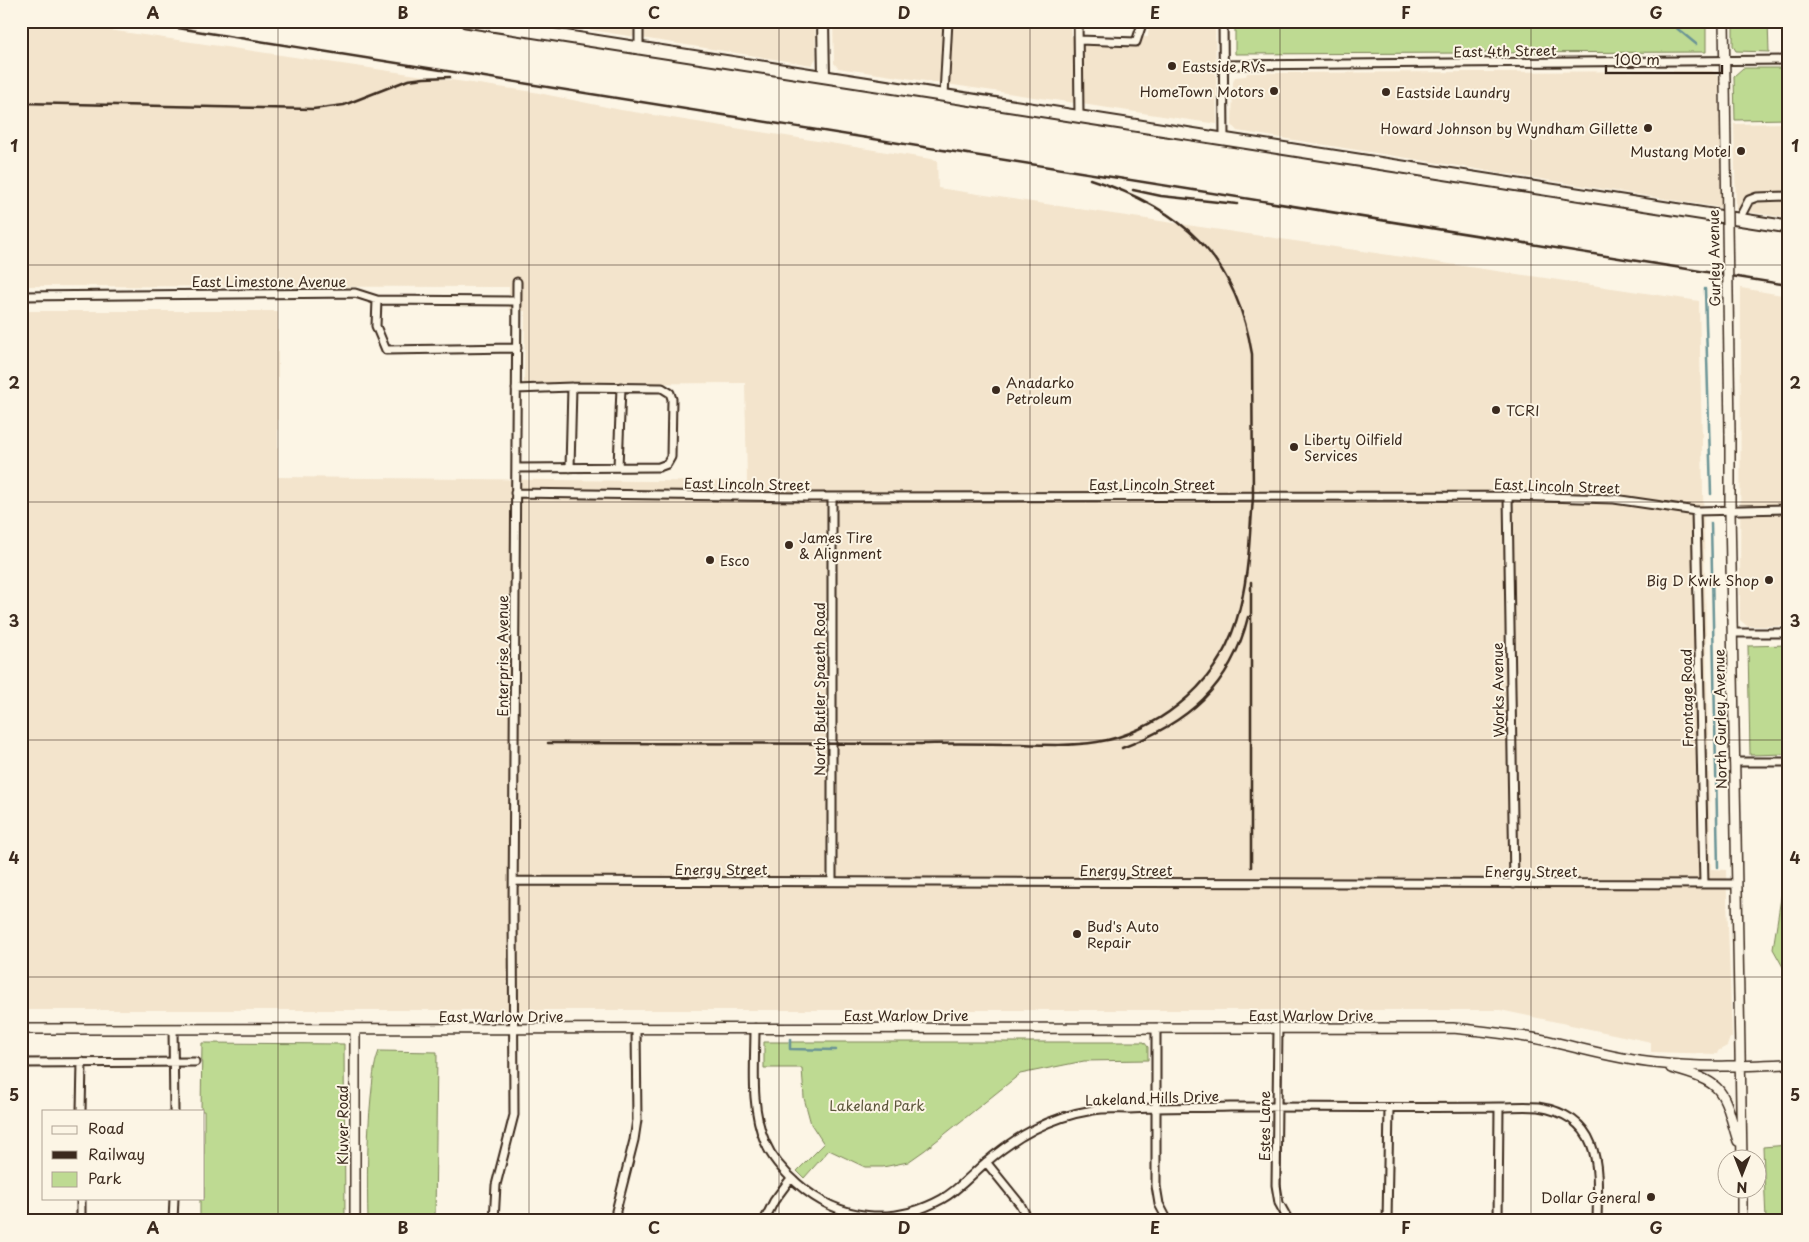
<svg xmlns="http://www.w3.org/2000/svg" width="1809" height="1242" font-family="'Playpen Sans',sans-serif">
<rect width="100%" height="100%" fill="#fcf5e5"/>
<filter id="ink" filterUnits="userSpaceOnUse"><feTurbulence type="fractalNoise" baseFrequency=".02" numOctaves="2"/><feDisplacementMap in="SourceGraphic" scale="10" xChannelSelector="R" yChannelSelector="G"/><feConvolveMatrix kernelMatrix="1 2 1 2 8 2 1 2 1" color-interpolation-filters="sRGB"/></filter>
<g filter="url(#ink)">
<!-- built -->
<path fill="#f3e4cc" d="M21 21H47L534 92 621 110 937 160 938 188 1699 301 1711 869 1726 870 1732 1038H1730L1727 1046 1718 1051 1717 1054 1651 1052V1042L1500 1010H21V311H278V477L747 482 745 383 524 384 525 311 509 310V287L21 286Z
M534 21H815L816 58 812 65Z
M833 21H1070L1071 36 1148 37 1149 21H1215L1217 124 838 68 834 63Z
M1712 71 1718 76 1720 83 1723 208 1237 131 1232 125 1233 82 1235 77 1246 76 1247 73Z
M1788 123V218L1736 210 1734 124Z
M1741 288 1788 296V626H1747L1740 620Z"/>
<!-- green -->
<path fill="#beda92" stroke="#7c8258" d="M1235 21H1706V52L1235 54Z
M1733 21H1768L1769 52 1736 51 1733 46Z
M1743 68H1788V119L1735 120 1734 76Z
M1788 645V754L1750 755 1748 646Z
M1785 882H1788V976L1773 949 1783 885Z
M764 1042H1144L1148 1047V1060L1084 1061 1020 1074 925 1150 908 1162 883 1167H865L829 1150 804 1178 797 1171 824 1144 811 1124 804 1098 802 1068H764Z
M202 1043 344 1044 345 1221H200V1198H204V1111H201Z
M379 1051 437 1052 435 1221H368C367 1179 367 1138 371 1097 373 1081 373 1066 379 1051Z
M1788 1145V1221H1766L1763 1147Z"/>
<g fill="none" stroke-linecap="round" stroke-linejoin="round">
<!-- stream -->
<path stroke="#6a9496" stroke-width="2.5" d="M1668 21 1696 44
M1705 289 1711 494
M1711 523 1718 867
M790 1039V1049L836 1050"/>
<!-- minor casing -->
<g stroke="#3b2a1e" stroke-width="11">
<path id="minor" d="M639 21V47
M1078 21 1079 116
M1223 21 1224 138
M1079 40 1136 42 1143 21
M1223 65 1788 60
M944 95 948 21
M1739 219 1749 200 1757 197 1788 196
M21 296 355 293 377 300 517 301
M377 300 376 326 386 350 517 348
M618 467 621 387
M516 468 659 467 667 464 671 457 672 399 670 393 662 388 572 387 516 389
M570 468 572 387
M515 493 800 497 1508 496 1614 499 1696 511 1788 509
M1508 496 1514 884
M832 497V881
M1696 511 1704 884
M1733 633H1788
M1734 762H1788
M515 881 1736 884
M755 1028C755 1065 750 1107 765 1142 772 1159 784 1172 798 1184 840 1221 893 1226 942 1199 958 1190 970 1176 984 1164 1016 1136 1050 1117 1093 1110 1105 1108 1117 1109 1129 1109 1163 1107 1196 1108 1230 1107 1320 1107 1410 1108 1499 1107 1512 1107 1525 1106 1538 1107 1604 1117 1598 1169 1597 1221
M1156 1028V1186L1159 1204 1168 1221
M1278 1028 1276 1185 1279 1203 1289 1221
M173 1029 174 1111
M21 1063 195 1062
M81 1111 82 1062
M986 1162 1020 1204 1029 1221
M81 1221V1198
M173 1221 174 1198
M494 1221 496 1185 514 1115 513 908 517 282
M616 1221V1211L634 1140 637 1120 636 1030
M764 1221 774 1201 791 1178
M1387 1221 1389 1108
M1498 1221 1499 1107"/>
</g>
<!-- tertiary casing -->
<g stroke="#3b2a1e" stroke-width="12">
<path id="tertiary" d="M1724 21 1725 82
M1730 433V511L1742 1160
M21 1029 1453 1028C1482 1031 1510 1034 1539 1039 1578 1047 1615 1059 1655 1063 1699 1068 1744 1066 1788 1064
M1671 1068C1726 1083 1722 1089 1738 1141
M1742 1190V1221
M355 1221V1029"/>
</g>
<!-- secondary casing -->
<g stroke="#3b2a1e" stroke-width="14">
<path id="secondary" d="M823 21 824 77"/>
</g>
<!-- primary casing -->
<g stroke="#3b2a1e" stroke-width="15">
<path id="primary" d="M466 21 1788 227"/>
</g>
<!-- minor -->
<use href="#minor" stroke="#fcf5e5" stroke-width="7"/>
<!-- tertiary -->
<use href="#tertiary" stroke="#fcf5e5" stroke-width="9"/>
<!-- secondary -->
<use href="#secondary" stroke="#fcf5e5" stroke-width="10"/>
<!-- primary -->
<use href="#primary" stroke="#fcf5e5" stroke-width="11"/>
<!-- rail -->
<path stroke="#3b2a1e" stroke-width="2.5" d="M134 21 1788 285
M21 103 313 109 344 105 408 80 424 78 450 77
M1090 179C1182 208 1236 257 1252 354L1253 497 1251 525
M1133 190 1161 196 1237 204
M1251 582V867
M548 743C675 743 801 744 927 744 958 743 990 744 1021 744 1046 745 1072 746 1097 742 1125 738 1156 723 1178 705 1240 657 1247 591 1251 518
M1122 748C1187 723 1231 687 1248 617"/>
<!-- tertiary-bridge casing -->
<g stroke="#3b2a1e" stroke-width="12" stroke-linecap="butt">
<path id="tertiary-bridge" d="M1725 82 1730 433"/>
</g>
<!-- tertiary-bridge -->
<use href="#tertiary-bridge" stroke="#fcf5e5" stroke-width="9"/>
</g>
</g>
<!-- grid -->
<path fill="none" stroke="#3b2a1e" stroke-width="1" stroke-opacity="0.55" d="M278 21V1221M529 21V1221M779 21V1221M1030 21V1221M1280 21V1221M1531 21V1221M21 265H1788M21 502H1788M21 740H1788M21 977H1788"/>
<!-- markers -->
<g fill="#3b2a1e" stroke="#fcf5e5" stroke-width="2">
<circle cx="1172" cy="66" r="5"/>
<circle cx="1274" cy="91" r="5"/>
<circle cx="1386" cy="92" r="5"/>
<circle cx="1648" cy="128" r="5"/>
<circle cx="1741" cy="151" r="5"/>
<circle cx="996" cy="390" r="5"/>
<circle cx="1496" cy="410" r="5"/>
<circle cx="1294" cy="447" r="5"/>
<circle cx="789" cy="545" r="5"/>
<circle cx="710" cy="560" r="5"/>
<circle cx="1769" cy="580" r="5"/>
<circle cx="1077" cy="934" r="5"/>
<circle cx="1651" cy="1197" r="5"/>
</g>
<g text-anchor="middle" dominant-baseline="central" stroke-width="4" stroke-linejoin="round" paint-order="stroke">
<!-- street labels -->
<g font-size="14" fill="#3b2a1e" stroke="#fcf5e5">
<text transform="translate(1505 51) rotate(-1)">East 4th Street</text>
<text transform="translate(1714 258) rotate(-91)">Gurley Avenue</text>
<text x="269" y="281">East Limestone Avenue</text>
<text transform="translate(747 484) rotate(1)">East Lincoln Street</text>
<text x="1152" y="484">East Lincoln Street</text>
<text transform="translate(1557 486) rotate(2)">East Lincoln Street</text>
<text transform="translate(502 656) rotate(-90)">Enterprise Avenue</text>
<text transform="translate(819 689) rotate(-90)">North Butler Spaeth Road</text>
<text transform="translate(1498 690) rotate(-91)">Works Avenue</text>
<text transform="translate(1687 698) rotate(-91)">Frontage Road</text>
<text transform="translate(1720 719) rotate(-91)">North Gurley Avenue</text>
<text x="721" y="869">Energy Street</text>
<text x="1126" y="870">Energy Street</text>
<text x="1531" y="871">Energy Street</text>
<text x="906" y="1015">East Warlow Drive</text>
<text x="1311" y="1015">East Warlow Drive</text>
<text x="501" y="1016">East Warlow Drive</text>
<text transform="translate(1152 1098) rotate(-2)">Lakeland Hills Drive</text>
<text transform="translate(342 1125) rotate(-90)">Kluver Road</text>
<text transform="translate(1264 1126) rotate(-90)">Estes Lane</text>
</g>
<!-- poi labels -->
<g font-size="14" fill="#3b2a1e" stroke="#fcf5e5" text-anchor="start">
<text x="1182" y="66">Eastside RVs</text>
<text x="1264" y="91" text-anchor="end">HomeTown Motors</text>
<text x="1396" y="92">Eastside Laundry</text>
<text x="1638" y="128" text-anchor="end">Howard Johnson by Wyndham Gillette</text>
<text x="1731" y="151" text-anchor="end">Mustang Motel</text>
<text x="1006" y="382">Anadarko<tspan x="1006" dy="16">Petroleum</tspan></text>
<text x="1506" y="410">TCRI</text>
<text x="1304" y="439">Liberty Oilfield<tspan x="1304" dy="16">Services</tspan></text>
<text x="799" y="537">James Tire<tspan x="799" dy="16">&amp; Alignment</tspan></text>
<text x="720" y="560">Esco</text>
<text x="1759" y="580" text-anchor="end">Big D Kwik Shop</text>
<text x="1087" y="926">Bud's Auto<tspan x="1087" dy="16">Repair</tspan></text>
<text x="1641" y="1197" text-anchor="end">Dollar General</text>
</g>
<!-- park labels -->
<g font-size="14" fill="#5c563b" stroke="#fcf5e5">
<text x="877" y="1105">Lakeland Park</text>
</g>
</g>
<!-- margin -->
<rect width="1809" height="1242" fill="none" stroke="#fcf5e5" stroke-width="55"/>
<!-- legend -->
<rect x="42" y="1110" width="162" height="90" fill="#fcf5e5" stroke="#afa495"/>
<rect x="52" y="1126" width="25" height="8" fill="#fcf5e5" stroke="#afa495"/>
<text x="88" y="1134" font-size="15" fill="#3b2a1e">Road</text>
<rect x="52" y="1151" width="25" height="8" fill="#3b2a1e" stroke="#afa495"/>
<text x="88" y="1160" font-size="15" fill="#3b2a1e">Railway</text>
<rect x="52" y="1172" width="25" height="15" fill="#beda92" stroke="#afa495"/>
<text x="88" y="1184" font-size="15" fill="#3b2a1e">Park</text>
<!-- north arrow -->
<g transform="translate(1742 1174) rotate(180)"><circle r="24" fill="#fcf5e5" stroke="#afa495"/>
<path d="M0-4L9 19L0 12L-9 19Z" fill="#3b2a1e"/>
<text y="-8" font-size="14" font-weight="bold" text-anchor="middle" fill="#3b2a1e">N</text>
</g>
<!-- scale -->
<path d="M1606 65v8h116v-8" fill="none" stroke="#3b2a1e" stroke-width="2.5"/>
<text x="1614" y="65" font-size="15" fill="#3b2a1e" stroke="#fcf5e5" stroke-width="4" paint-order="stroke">100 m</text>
<rect x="28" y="28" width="1754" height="1186" fill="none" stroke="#3b2a1e" stroke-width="2"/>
<g font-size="16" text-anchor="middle" font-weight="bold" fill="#3b2a1e">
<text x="153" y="19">A</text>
<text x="403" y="19">B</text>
<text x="654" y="19">C</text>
<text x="904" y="19">D</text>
<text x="1155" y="19">E</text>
<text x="1406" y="19">F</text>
<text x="1656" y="19">G</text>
<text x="14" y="152">1</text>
<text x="1795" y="152">1</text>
<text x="14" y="389">2</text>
<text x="1795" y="389">2</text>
<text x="14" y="627">3</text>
<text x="1795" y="627">3</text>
<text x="14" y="864">4</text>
<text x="1795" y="864">4</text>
<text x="14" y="1101">5</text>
<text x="1795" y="1101">5</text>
<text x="153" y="1234">A</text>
<text x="403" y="1234">B</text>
<text x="654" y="1234">C</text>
<text x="904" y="1234">D</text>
<text x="1155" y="1234">E</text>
<text x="1406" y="1234">F</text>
<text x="1656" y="1234">G</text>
</g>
</svg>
